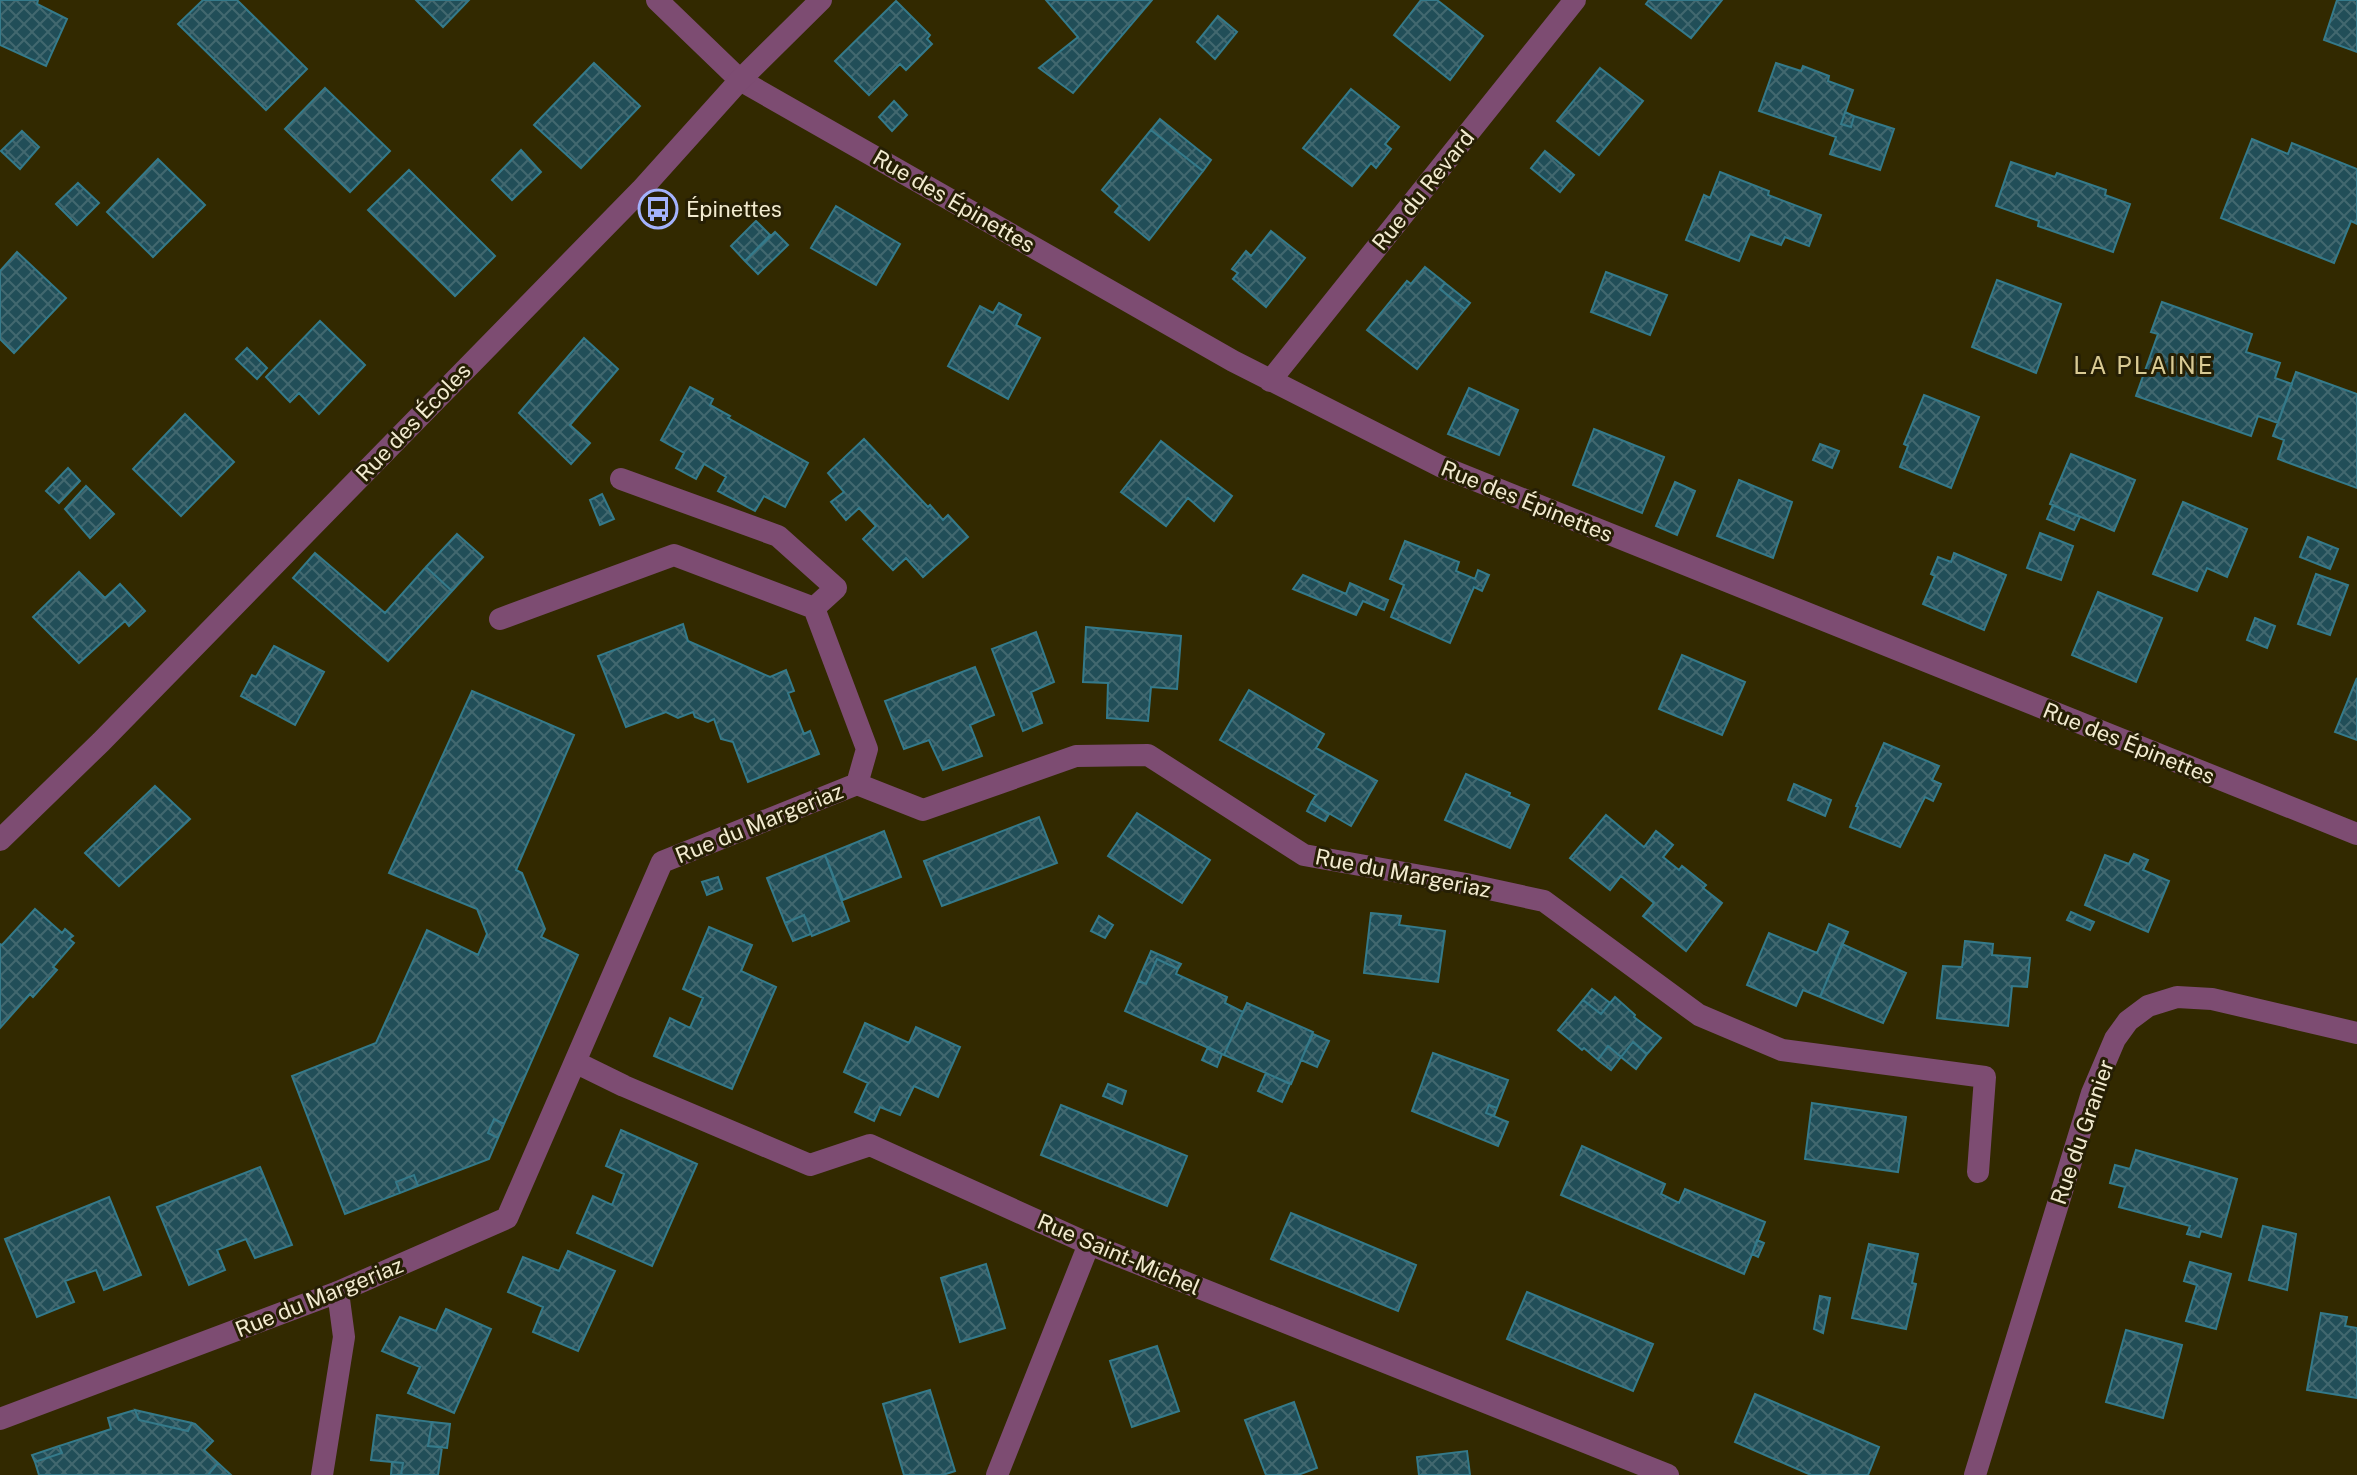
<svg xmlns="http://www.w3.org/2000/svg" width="2357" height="1475" font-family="'Public Sans',sans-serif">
<defs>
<pattern id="building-cross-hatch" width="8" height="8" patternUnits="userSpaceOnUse" patternTransform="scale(2)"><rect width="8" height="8" fill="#214e58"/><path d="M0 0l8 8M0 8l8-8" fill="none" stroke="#42686f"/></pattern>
</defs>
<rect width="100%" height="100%" fill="#322900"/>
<!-- building -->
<path fill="url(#building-cross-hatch)" stroke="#357a8a" stroke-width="2" d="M0 0H38L37 4 67 19 46 66 0 45Z
M203 0H237L307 69 266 110 178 24Z
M416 0H469L443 27Z
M1046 0H1152L1073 93 1039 68 1078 37Z
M1421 0H1437L1483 36 1450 80 1394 35Z
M1649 0H1722L1691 38 1646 4Z
M2337 0H2357V52L2324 40Z
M896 1 930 35 927 39 932 44 906 70 900 64 869 95 835 61Z
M1218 16 1237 32 1215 59 1197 42Z
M594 63 640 106 581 168 534 125Z
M1776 63 1801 71 1803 66 1829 76 1828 81 1853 90 1841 124 1851 127 1854 116 1894 129 1880 170 1830 154 1836 137 1759 111Z
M1600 68 1643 101 1599 155 1557 121Z
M325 88 390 151 350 192 285 129Z
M1351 89 1399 127 1385 144 1391 149 1376 168 1371 163 1352 186 1303 148Z
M894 101 907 115 892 131 879 117Z
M1845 112 1854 116 1851 127 1841 124Z
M1160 119 1211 160 1203 171 1151 130Z
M1151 130 1203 171 1149 240 1115 212 1120 206 1102 190Z
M22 131 39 147 20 169 1 151Z
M2252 139 2288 154 2292 143 2357 169V224L2351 221 2334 263 2221 218Z
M521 150 541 172 512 200 492 180Z
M1545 151 1574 175 1560 192 1531 168Z
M158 159 205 205 153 257 107 212Z
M2011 162 2055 177 2057 173 2106 190 2105 195 2130 204 2113 252 2038 226 2039 221 1996 206Z
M409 170 495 256 455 296 368 210Z
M1720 172 1769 191 1768 195 1821 215 1809 246 1785 237 1781 245 1750 234 1739 261 1686 240 1704 195 1710 198Z
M78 183 99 203 77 225 56 204Z
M836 206 900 244 876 285 811 248Z
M756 221 770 235 745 261 731 246Z
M1271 231 1305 258 1266 307 1233 279 1238 273 1232 269 1246 251 1251 256Z
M775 232 788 245 758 274 745 261Z
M17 252 66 298 14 353 0 339V271Z
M1425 267 1445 283 1440 289 1465 309 1417 369 1367 330 1407 281 1411 284Z
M1606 272 1667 295 1650 335 1591 312Z
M1997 280 2061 304 2036 373 1972 347Z
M1445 283 1470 303 1465 309 1440 289Z
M2162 302 2252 334 2246 352 2280 363 2275 378 2292 384 2278 423 2258 416 2251 436 2136 396 2158 334 2151 332Z
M999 303 1021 315 1016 325 1040 338 1008 399 948 366 980 306 993 313Z
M320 321 365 365 319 414 299 393 290 402 266 377Z
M584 338 618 369 570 425 590 443 571 464 519 413Z
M247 348 267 368 257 379 236 359Z
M2296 372 2357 394V488L2278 459 2284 440 2273 436Z
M690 387 713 399 710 405 730 416 728 418 808 463 785 507 764 496 755 511 718 491 726 477 704 464 696 479 676 468 684 453 661 440Z
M1469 388 1518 410 1499 455 1448 434Z
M1924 395 1979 417 1951 488 1900 467 1908 446 1904 444Z
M185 414 234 462 181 516 133 469Z
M1594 429 1664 457 1642 513 1573 485Z
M864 439 928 507 930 505 943 520 948 515 968 537 923 577 906 558 893 570 863 539 876 526 859 508 846 520 831 502 844 492 828 473Z
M1161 441 1232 496 1214 521 1188 498 1166 526 1121 492Z
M1820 444 1839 451 1832 468 1813 460Z
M2071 454 2135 480 2114 531 2050 504Z
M68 468 80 481 59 503 46 491Z
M1739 480 1792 502 1773 558 1717 536Z
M1675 482 1695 491 1677 535 1656 526Z
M86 486 114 514 90 538 65 509Z
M602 494 614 519 600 525 590 500Z
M2183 502 2247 529 2227 577 2207 568 2197 591 2153 574Z
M2053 505 2080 517 2074 530 2047 519Z
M2040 533 2073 546 2061 580 2027 568Z
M457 534 483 557 452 591 426 567Z
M2308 537 2338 549 2330 569 2300 557Z
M1405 541 1459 562 1456 571 1475 579 1478 570 1489 575 1482 591 1474 587 1450 643 1391 617 1404 585 1390 579Z
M315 553 385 613 426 567 452 591 388 661 293 578Z
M1954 553 2006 575 1984 630 1923 604 1935 576 1931 574 1938 557 1951 562Z
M79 572 105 598 120 584 145 611 129 626 125 621 79 663 33 617Z
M2316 574 2348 585 2330 635 2298 624Z
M1303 575 1346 594 1350 583 1388 600 1384 610 1363 601 1356 615 1293 589Z
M2098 592 2162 618 2136 682 2072 655Z
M2255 618 2275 626 2267 648 2247 640Z
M683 624 688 641 770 677 786 670 794 691 788 693 804 734 810 731 819 754 748 782 733 742 721 739 714 719 708 722 695 717 693 712 678 718 666 712 626 727 598 656Z
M1086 627 1181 636 1177 689 1151 687 1148 721 1107 718 1108 683 1083 682Z
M1036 632 1054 682 1031 692 1042 723 1023 731 992 649Z
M274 646 324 672 295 725 241 696 252 675 256 677Z
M1682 655 1745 682 1722 735 1659 709Z
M975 667 994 715 970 725 982 756 943 770 929 740 904 749 885 701Z
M2357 678V740L2335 732Z
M1249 690 1324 734 1316 748 1377 781 1351 826 1311 803 1316 795 1220 740Z
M472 691 574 735 516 870 522 873 545 929 541 937 578 955 504 1124 494 1119 488 1133 498 1138 489 1159 418 1186 414 1175 396 1182 400 1193 345 1214 292 1076 376 1043 427 930 478 955 487 934 477 909 389 873Z
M1884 743 1939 766 1932 780 1941 784 1933 801 1925 797 1900 847 1850 827 1858 807 1856 806Z
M1466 774 1510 793 1509 796 1529 805 1510 848 1445 820Z
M1794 784 1831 800 1825 816 1788 800Z
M155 786 190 819 119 886 85 853Z
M1311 803 1329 814 1325 821 1307 811Z
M1137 813 1210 860 1182 903 1108 856Z
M1606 815 1644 847 1656 831 1673 845 1663 857 1679 870 1682 866 1706 885 1703 888 1722 903 1686 951 1643 916 1654 903 1621 876 1610 890 1570 858Z
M1039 817 1057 863 942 906 924 861Z
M884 831 901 877 843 900 825 855Z
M2134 854 2148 860 2143 870 2169 881 2148 932 2085 905 2105 855 2129 864Z
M825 855 849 921 812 936 804 915 785 923 767 878Z
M718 877 722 889 707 895 702 882Z
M35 909 62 933 65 929 73 936 69 939 74 943 53 967 57 970 33 997 30 994 0 1028V944L2 945Z
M2071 912 2094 922 2090 930 2067 920Z
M1371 913 1401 916 1399 925 1445 931 1438 982 1364 973Z
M804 915 811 934 793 941 785 923Z
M1099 916 1113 925 1105 938 1091 931Z
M1829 924 1848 932 1820 997 1803 990 1796 1006 1747 985 1769 933 1817 953Z
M709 927 752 945 741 971 776 987 732 1089 654 1056 670 1018 690 1028 703 998 683 989Z
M1965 941 1993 944 1992 955 2030 958 2027 987 2012 986 2008 1026 1937 1018 1943 966 1962 967Z
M1842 944 1906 973 1883 1023 1820 997Z
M1151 951 1181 964 1178 969 1157 959 1146 984 1138 981Z
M1157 959 1178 969 1176 974 1227 997 1225 1003 1243 1012 1224 1055 1125 1011 1138 981 1146 984Z
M1592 989 1610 1003 1601 1014 1583 1000Z
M1615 997 1635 1015 1634 1017 1661 1038 1647 1054 1633 1042 1621 1057 1608 1046 1598 1060 1584 1048 1582 1050 1558 1030 1583 1000 1601 1014Z
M1247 1003 1313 1032 1291 1084 1224 1055Z
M865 1023 909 1043 916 1027 960 1047 938 1097 914 1086 900 1115 880 1107 874 1121 855 1112 868 1083 844 1072Z
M1313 1034 1329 1041 1317 1067 1301 1060Z
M1633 1042 1647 1054 1636 1069 1621 1057Z
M1608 1046 1621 1057 1611 1070 1598 1060Z
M1208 1047 1222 1054 1217 1067 1202 1060Z
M1433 1053 1508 1080 1497 1108 1489 1105 1486 1113 1508 1122 1498 1146 1412 1111Z
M1266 1073 1290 1084 1282 1102 1258 1091Z
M1108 1084 1126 1091 1122 1104 1103 1096Z
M1812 1103 1906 1117 1898 1172 1805 1159Z
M1061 1105 1187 1156 1167 1206 1041 1155Z
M1489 1105 1497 1108 1494 1116 1486 1113Z
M494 1119 504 1124 498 1138 488 1133Z
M621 1130 697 1164 652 1266 577 1233 593 1196 612 1205 624 1174 606 1166Z
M1582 1146 1665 1184 1661 1194 1679 1203 1685 1189 1765 1222 1744 1274 1561 1195Z
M2136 1150 2237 1179 2221 1237 2201 1231 2199 1237 2187 1234 2190 1226 2119 1207 2125 1187 2110 1183 2115 1165 2130 1169Z
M260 1167 292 1245 255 1258 246 1239 217 1250 225 1270 189 1285 157 1207Z
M414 1175 418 1186 400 1193 396 1182Z
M109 1197 141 1275 104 1290 96 1270 65 1281 74 1302 37 1317 5 1239Z
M1291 1213 1416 1265 1398 1311 1271 1259Z
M2263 1226 2296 1234 2287 1290 2249 1280Z
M1757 1240 1764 1243 1758 1257 1752 1254Z
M1869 1244 1918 1254 1912 1283 1916 1284 1906 1329 1852 1318Z
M568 1251 615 1271 578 1351 533 1332 543 1307 508 1292 523 1257 559 1271Z
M2190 1262 2231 1274 2216 1329 2186 1321 2197 1285 2184 1281Z
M986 1264 1005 1328 960 1342 941 1278Z
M1527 1292 1653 1344 1633 1391 1507 1339Z
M1820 1296 1830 1298 1823 1333 1814 1329Z
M446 1309 491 1329 454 1413 408 1393 420 1367 382 1351 400 1317 436 1331Z
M2321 1313 2347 1317 2345 1326 2357 1328V1398L2307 1390Z
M2126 1330 2182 1345 2163 1418 2106 1402Z
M1157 1346 1179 1411 1132 1427 1110 1361Z
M930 1390 955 1471 943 1475H904L883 1404Z
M1755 1394 1879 1447 1868 1475H1811L1735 1442Z
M1294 1402 1317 1468 1298 1475H1266L1245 1420Z
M135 1410 139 1420 188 1431 192 1423 195 1424 213 1441 204 1450 218 1463 208 1475H39L35 1462 62 1453 59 1446 111 1429 108 1418Z
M135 1410 192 1423 188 1431 139 1420Z
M377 1415 432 1422 428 1446 442 1447 438 1475H401L403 1463 371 1460Z
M432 1422 450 1424 447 1448 428 1446Z
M59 1446 62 1453 35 1462 32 1455Z
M1467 1451 1470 1475H1419L1417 1457Z
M392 1462 403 1463 401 1475H391Z
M218 1463 231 1475H208Z"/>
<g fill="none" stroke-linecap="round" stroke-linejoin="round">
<!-- minor -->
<path stroke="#7d4c72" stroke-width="22" d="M657 0 740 80 1233 361 1440 466 2357 834
M1270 381 1575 0
M621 479 778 536 836 588 814 608 867 749 857 784
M500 619 674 555 814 608
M575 1062 624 1086 810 1165 870 1145 1089 1244 1668 1475
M0 1419 338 1292 507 1218 662 862 857 784 923 810 1076 756 1148 755 1304 855 1466 884 1544 901 1699 1015 1782 1050 1985 1077 1978 1172
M322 1475 344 1337 338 1292
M997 1475 1089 1244"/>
<!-- tertiary -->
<path stroke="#7d4c72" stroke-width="22" d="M0 840 101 742 641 190 740 80 821 0
M1975 1475 2092 1093 2115 1039 2128 1021 2148 1006 2177 997 2212 999 2357 1033"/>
</g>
<!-- icons -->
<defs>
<g id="bus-ring" transform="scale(2)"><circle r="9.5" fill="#261f04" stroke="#a3b2fd" stroke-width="1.5"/><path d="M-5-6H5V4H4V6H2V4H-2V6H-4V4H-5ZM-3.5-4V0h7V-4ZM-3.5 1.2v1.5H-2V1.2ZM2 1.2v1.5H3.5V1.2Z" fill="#a3b2fd"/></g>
</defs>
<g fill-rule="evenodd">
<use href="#bus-ring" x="658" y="209"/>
</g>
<g text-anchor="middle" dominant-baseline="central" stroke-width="6" stroke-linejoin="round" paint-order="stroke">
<!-- street labels -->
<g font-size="22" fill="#f2ebd0" stroke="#261f04">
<text transform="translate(1423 190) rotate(-51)">Rue du Revard</text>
<text transform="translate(954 201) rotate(30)">Rue des Épinettes</text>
<text transform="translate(413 422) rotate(-46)">Rue des Écoles</text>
<text transform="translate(1527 501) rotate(22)">Rue des Épinettes</text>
<text transform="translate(2129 743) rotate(22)">Rue des Épinettes</text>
<text transform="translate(759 823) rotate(-22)">Rue du Margeriaz</text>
<text transform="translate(1403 873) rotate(11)">Rue du Margeriaz</text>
<text transform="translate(2082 1132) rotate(-71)">Rue du Granier</text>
<text transform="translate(1119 1254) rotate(23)">Rue Saint-Michel</text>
<text transform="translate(319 1297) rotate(-22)">Rue du Margeriaz</text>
</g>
<!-- poi labels -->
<g font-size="22" fill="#f2ebd0" stroke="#261f04" text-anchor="start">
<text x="686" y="209">Épinettes</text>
</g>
<!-- neighbourhood labels -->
<g font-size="24" letter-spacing="2" fill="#d9ca94" stroke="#261f04">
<text x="2144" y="365">LA PLAINE</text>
</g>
</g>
</svg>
